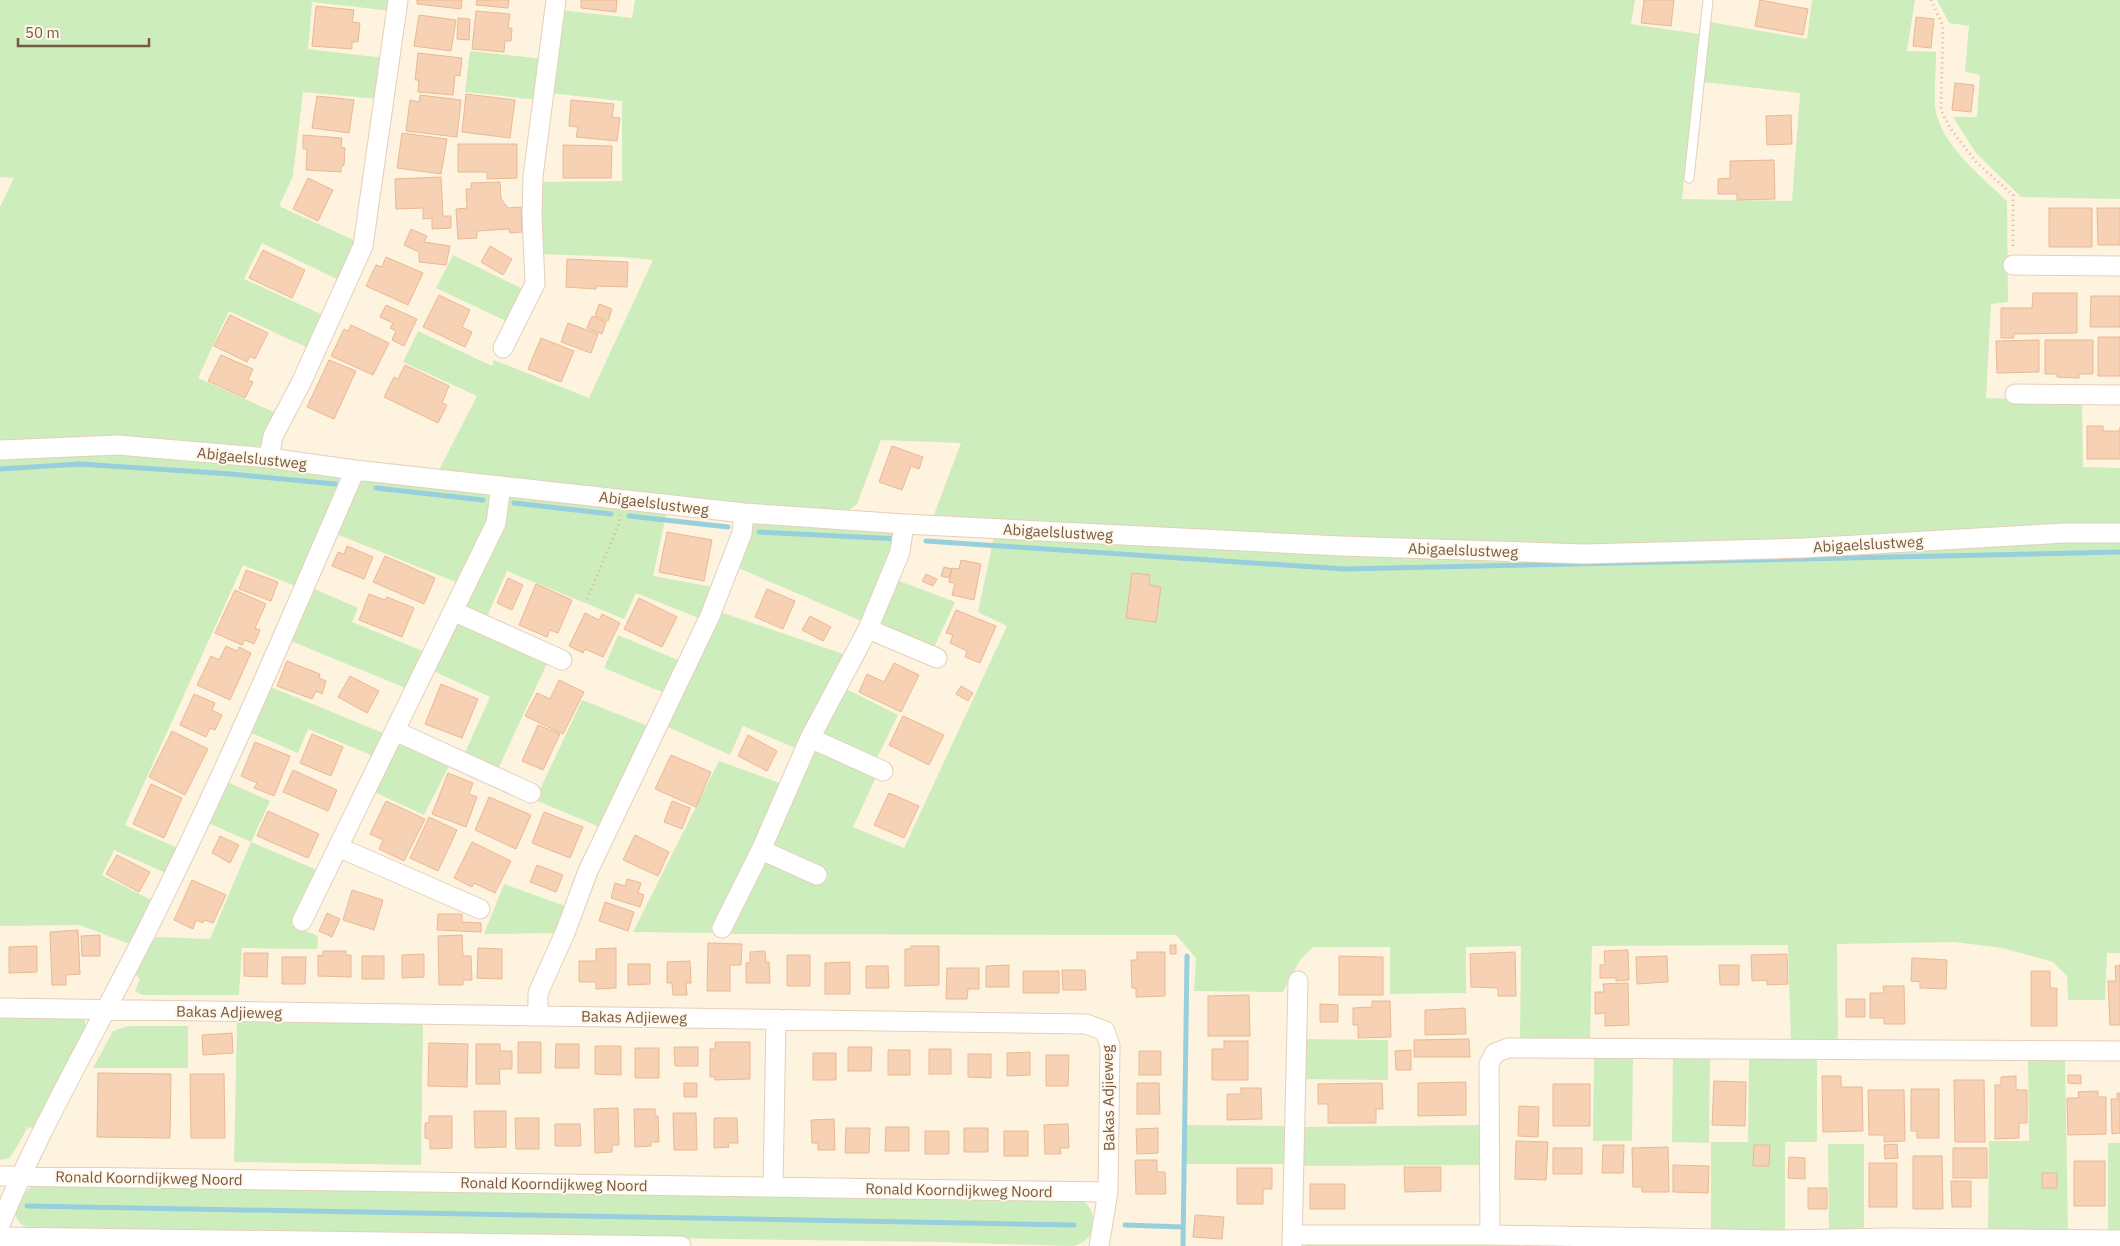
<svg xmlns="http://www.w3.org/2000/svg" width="2120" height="1246" font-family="'IBM Plex Sans',sans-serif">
<rect width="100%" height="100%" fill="#fef3df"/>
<!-- green -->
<path fill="#ceedbd" d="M0 0H393L392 11 312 2 308 49 384 58 378 99 303 92 293 176 279 206 358 242 339 280 262 243 244 279 325 316 310 349 229 311 198 378 278 414C270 431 269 445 249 451L0 444V207L14 178 0 177Z
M635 0H1635L1631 24 1699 34 1682 199 1792 201 1800 93 1704 82 1710 22 1807 39 1812 0H1915L1907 51 1936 52C1936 69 1934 88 1935 105 1938 143 1982 177 2007 201L2008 302 1991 304 1986 398 2082 401 2083 467 2120 468V529L1583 548 1349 540 933 517 961 443 881 440 857 504 849 510 803 512 438 472 477 396 403 362 418 331 492 366 494 360 589 398 653 260 622 257 540 254 538 182 622 181V101L550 93 560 10 632 18Z
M1937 0H2120V199L2021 197 1976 153 1953 117H1977L1980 75 1965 72 1969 26 1949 23Z
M470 51 544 59 539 100 465 92Z
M453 255 525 290 508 322 436 288Z
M118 449 346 473 298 587 243 565 125 825 180 849 168 874 114 850 102 875 155 902 132 945 80 925 0 926V454Z
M360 478 487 489C501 513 470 560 458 583L334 533Z
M513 496 667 510 653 576 713 587 701 619 636 593 624 619 507 571 485 621 459 610 508 499Z
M758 523 894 529 893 551 864 622 736 567 751 526Z
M995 532 1340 551 2120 538V953H2107L2105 1000H2068L2067 976 2053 962 2003 948 1954 942 1837 944 1838 1042H1791L1788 945 1592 946 1590 1042 1520 1043 1521 946 1466 947V993L1390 994V947H1313L1300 960 1283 992 1194 991 1196 958 1176 935 725 934 764 857 823 883 829 876 769 846 812 745 877 775 853 827 904 848 1007 626 978 612Z
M894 579 955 602 932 652 875 625Z
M310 587 358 608 352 622 425 652 408 689 286 639Z
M717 611 849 656 800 750 743 726 730 755 664 725Z
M455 619 549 659 497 771 463 757 490 697 431 670Z
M618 635 678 660 662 692 604 668Z
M266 685 383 733 373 756 308 729 298 753 247 731Z
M842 687 898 715 875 762 816 736Z
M582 700 648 726 602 828 535 800Z
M396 737 451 762 424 815 370 790Z
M719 761 785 785 758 847 712 933 633 932Z
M225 781 270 801 251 842 317 870 291 925 318 936 317 949 242 948 239 995H142L135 991 140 979 133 972 156 937 210 939 251 842 206 822Z
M504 884 568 907 558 933 484 934Z
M0 1014 79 1016 85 1021V1030L36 1129 28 1127 10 1158 0 1160Z
M237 1021 423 1023 421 1165 234 1162Z
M129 1026H188V1068H93L113 1031Z
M1302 1039 1388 1040V1080L1301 1079Z
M1594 1054H1633L1632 1141H1593Z
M1673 1054H1710L1709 1143 1672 1142Z
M2028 1056H2065L2068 1234 1988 1233 1989 1141H2029Z
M1749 1059H1817V1142H1785V1230L1711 1231V1142H1748Z
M1185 1125 1289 1126V1164H1184Z
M1484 1125V1165L1299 1166 1300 1127Z
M2108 1143H2120V1233H2108Z
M1828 1144H1864V1233L1829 1234Z
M34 1185 1080 1198C1100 1211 1098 1243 1071 1246L939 1242 33 1229C4 1223 16 1196 34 1185Z
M1315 1242 1720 1246H1304Z"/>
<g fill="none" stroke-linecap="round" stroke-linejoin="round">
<!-- stream -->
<path stroke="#98cfdc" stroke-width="5" d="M0 469 80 464 231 474 335 484
M376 488 483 500
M514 503 611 514
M629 516 728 527
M759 532 899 539
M926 541 1344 569 2120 552
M27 1206 1074 1225
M1125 1225 1183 1227
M1183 1246 1187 956"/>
</g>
<!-- building -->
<path fill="#f6d1b4" stroke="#eab893" d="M417 0H462L461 9 417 4Z
M477 0H509L508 8 476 5Z
M581 0H617L616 12 581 8Z
M1644 0H1674L1671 26 1641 23Z
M1760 0 1808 9 1803 35 1755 26Z
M316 6 354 10 352 22 360 23 358 42H352V49L312 46Z
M476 11 510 14 508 28H512L511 41H505L504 52 472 49Z
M419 15 456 20 451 51 414 46Z
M1916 17 1934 19 1931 48 1913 46Z
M458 18 470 19 469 40 457 39Z
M418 53 462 58 460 76 455 75 453 95 418 92 419 80H415Z
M1955 83 1974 85 1971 112 1952 110Z
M466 94 515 100 510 138 462 132Z
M420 95 461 100 457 137 406 131 410 100 419 102Z
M317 96 354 100 349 133 312 128Z
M571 100 614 104 612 117 620 118 617 141 576 137 578 127 569 126Z
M1791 115 1792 144 1767 145 1766 116Z
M402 133 447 139 441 174 397 168Z
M303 135 342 138 341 147 345 148 344 165 341 167V172L306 170 307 149H303Z
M458 144H517V178L487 179V172H458Z
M563 145 612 146 611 178H563Z
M1774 160 1775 199 1737 200V194H1718V179L1730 178V161Z
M441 177 443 216H451V228L432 229V218L423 219V208L396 209 395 179Z
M308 178 333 190 318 221 293 209Z
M500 182 501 199 508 208 521 207 522 232 510 233 509 229 477 231V238L458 239 456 209 467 208 466 189H471V183Z
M2049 208H2092V247H2049Z
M2097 208H2120V245H2098Z
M411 229 427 236 424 242 450 246 446 265 419 262V252L404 245Z
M490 246 512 259 503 275 481 262Z
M263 250 305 270 292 298 249 278Z
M386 257 423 273 408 305 366 286 376 265 382 267Z
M567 259 628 262 627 287 596 286V289L566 287Z
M2033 293H2077V333L2014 334V338H2001V308H2032Z
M439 295 470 310 462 327 472 332 465 347 423 327Z
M2091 296H2120V327H2090Z
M599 304 612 309 608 321 595 316Z
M386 305 417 319 404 346 392 340 396 331 390 328 393 323 380 317Z
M230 315 268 333 255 359 250 356 247 362 214 346Z
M592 316 606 322 602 334 587 328Z
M568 323 598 334 591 353 561 342Z
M351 325 389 343 373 375 331 356 344 329 348 331Z
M2098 337H2120V376H2098Z
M541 338 574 351 561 382 528 369Z
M2039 340V372L1997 373 1996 341Z
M2045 340H2093V374H2079V378L2057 377V374H2045Z
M221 355 253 369 248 380 253 382 245 398 208 381Z
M329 360 356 371 334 419 307 407Z
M405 365 449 386 442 403 447 405 438 423 384 397 394 377 398 379Z
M2087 426H2103V431H2120V427V459H2087Z
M892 446 923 457 919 469 911 466 902 490 879 482Z
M667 532 712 540 704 581 659 572Z
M347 546 373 557 364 579 332 566 338 552 344 554Z
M385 556 435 578 424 604 373 582Z
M961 560 981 564 974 600 952 595 955 583 949 582 952 568 959 569Z
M944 567 952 569 949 578 941 576Z
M246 570 278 582 271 601 239 589Z
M1132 573 1150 575 1149 585 1161 587 1156 622 1126 618Z
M926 574 937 579 933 586 922 581Z
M508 578 523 585 512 610 497 603Z
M536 584 572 600 558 633 550 630 547 637 519 625Z
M767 589 795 601 783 629 755 617Z
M235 590 266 604 255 628 260 630 254 644 245 640 242 645 215 633Z
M369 594 385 600 387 597 414 608 402 637 359 620Z
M639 598 677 617 662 647 624 629Z
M956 610 996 626 980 663 965 657 967 651 950 643 953 635 946 633Z
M585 613 599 620 602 614 620 623 603 657 585 649 583 653 569 646Z
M810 616 831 627 823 641 802 630Z
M226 646 237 651 239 647 251 653 230 700 197 685 211 656 219 660Z
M287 661 320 674 319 678 326 681 322 694 316 691 312 699 277 686Z
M894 663 919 675 901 712 859 692 867 674 884 682Z
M350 676 379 691 367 713 338 697Z
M559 680 584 692 563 734 525 716 537 693 550 699Z
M441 684 478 699 462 738 425 724Z
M961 686 973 693 968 701 956 694Z
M194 694 215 703 212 710 222 715 215 730 210 728 206 737 180 725Z
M903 716 944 735 929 765 889 745Z
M538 725 560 734 543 770 522 761Z
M172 731 208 749 185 795 149 777Z
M312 734 343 747 331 776 300 763Z
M748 735 777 751 767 771 738 756Z
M255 742 290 756 274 796 254 788 257 783 241 776Z
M671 755 711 772 696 807 655 789Z
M293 770 337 790 328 811 283 792Z
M448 773 473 783 469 794 477 797 466 827 432 814Z
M151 784 182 798 164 838 133 824Z
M889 793 919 806 904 838 874 825Z
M489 797 531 815 516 849 475 830Z
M386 801 425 819 404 861 379 849 383 840 370 834Z
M672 801 690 808 682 829 664 822Z
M268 811 319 834 308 858 257 836Z
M544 812 583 827 570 858 532 843Z
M429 817 457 830 438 871 410 858Z
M635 835 669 852 658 876 623 860Z
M220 836 239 845 230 863 212 853Z
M472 842 511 861 495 893 474 883 472 887 454 878Z
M117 855 150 872 139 892 106 874Z
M537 865 563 875 556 892 530 882Z
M627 879 641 883 638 893 644 895 640 907 611 898 615 883 625 886Z
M192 880 226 895 213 923 205 920 203 923 196 920 193 929 174 920Z
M352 890 383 900 374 930 343 920Z
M605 902 634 912 628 931 599 921Z
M327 913 340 919 332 937 319 931Z
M438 914H462V922L481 923V932L437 930Z
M78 930 80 974 66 975V985H52L50 932Z
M100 935V956H82L81 936Z
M462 935 463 956H471L472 980H463V985H439L438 936Z
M708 943 742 944 741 965H730V991H707Z
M1170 945H1176V954H1170Z
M37 946V972L9 973V947Z
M911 946H939V985L905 986V949H910Z
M478 948 502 949V979L477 978Z
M616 948V988L596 989V982H579V961H596V949Z
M1628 950 1629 980 1616 981V978H1600V965H1605L1604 951Z
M323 951H346V955H351V977L318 976V955L323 956Z
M765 951 766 962H769L770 983H746V963H750V952Z
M1137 952H1165V996L1136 997V988H1132L1131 960H1137Z
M1515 952 1516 996H1498V988L1471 987 1470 954Z
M244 953H268L267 977 244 976Z
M424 954V977L402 978V955Z
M1787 954 1788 984 1767 985V980L1752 981 1751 955Z
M787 955H810V986H787Z
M362 956H384V979H362Z
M1339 956 1383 957V995H1339Z
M1667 956 1668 982 1637 984 1636 957Z
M282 957H306L305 984H282Z
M1912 958 1947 960 1946 989 1920 988V982L1911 981Z
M690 961 691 983H686L687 995H673L672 983H667V962Z
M850 962V994H825V963Z
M628 964H650V984L628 985Z
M1009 965V987H986V966Z
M1719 965H1739V985H1720Z
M2120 965V1025H2110L2108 981H2116L2115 966Z
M866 966H888L889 988H866Z
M947 968H979V989H968L967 999H946Z
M1062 970H1085L1086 990H1063Z
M1023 971H1059V993H1023Z
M2031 971H2050V988H2057V1026H2031Z
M1628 983 1629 1025 1605 1026V1013L1595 1014V992H1604L1603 984Z
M1883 986H1904L1905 1024H1884V1018H1870V993H1884Z
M1249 995 1250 1036H1208V996Z
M1846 999H1865V1017H1846Z
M1372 1001H1390L1391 1037 1358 1038V1025H1353V1008L1372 1007Z
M1320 1004 1338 1005V1022H1320Z
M1465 1008 1466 1034 1425 1035V1010Z
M232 1033 233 1053 203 1055 202 1035Z
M1469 1039 1470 1057H1414V1040Z
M1224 1041H1248V1080H1212V1049H1224Z
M518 1042H541V1073H518Z
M715 1042H750V1079L715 1080V1077H710V1049H715Z
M429 1043 468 1044 467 1087 428 1086Z
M476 1044H500V1051H512V1069H499L500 1084H476Z
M556 1044H579V1068H555Z
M595 1046H621V1075L595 1074Z
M674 1047H698V1066H675Z
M848 1047H872L871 1071H848Z
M635 1048H659V1078H635Z
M929 1049H951V1074H929Z
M888 1050H910V1075H888Z
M1411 1050V1070H1396L1395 1051Z
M1139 1051H1161V1075H1139Z
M1030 1052V1075L1007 1076V1053Z
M813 1053H836V1080H813Z
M968 1054H991V1078L968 1077Z
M1046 1055H1069L1068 1086H1046Z
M98 1073 171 1074 170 1138 97 1137Z
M190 1074H224L225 1138H191Z
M2068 1075H2081V1084L2068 1083Z
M1822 1076H1841V1087H1862L1863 1131 1823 1132Z
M2016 1076V1090H2027V1123H2019V1138L1995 1139V1085H2001V1077Z
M1954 1080H1984L1985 1142H1955Z
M1714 1081 1746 1082 1745 1126 1712 1125Z
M1466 1082V1115L1418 1116V1083Z
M684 1083H697V1097H684Z
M1137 1083H1159L1160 1114H1137Z
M1382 1083 1383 1109H1376V1123H1328V1104H1318V1084Z
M1553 1084H1590V1126H1553Z
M1241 1088H1261L1262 1119 1227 1120V1094H1241Z
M1911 1089H1939V1138H1917V1131H1911Z
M1868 1090H1904L1905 1141 1884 1142V1135H1869Z
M2098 1091V1097H2106V1134L2068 1135 2067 1098H2079L2078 1092Z
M2117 1093H2120V1133L2112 1134 2111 1099H2117Z
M1519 1106 1539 1107 1538 1137 1518 1136Z
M618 1108 619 1145H612V1152L595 1153 594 1109Z
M634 1109H655V1116H658L659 1142H651V1146L635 1147Z
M474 1111H506V1147L475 1148Z
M673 1113H696L697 1150H674Z
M429 1116H452V1148L430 1149V1139L425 1138V1123H429Z
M515 1118H539V1149H516Z
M714 1118H737L738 1143H728L729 1147 714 1148Z
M834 1119 835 1150H818V1143H812L811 1120Z
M555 1124H580L581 1146H555Z
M1068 1124 1069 1148H1060L1061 1154H1045L1044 1125Z
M886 1127H909V1151H885Z
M846 1128H870L869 1153H845Z
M964 1128H988V1152H964Z
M1158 1128V1153L1137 1154 1136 1129Z
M925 1131H949V1154H925Z
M1004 1131H1028V1156H1004Z
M1516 1141 1548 1142 1546 1180 1515 1179Z
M1897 1144 1898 1158 1885 1159 1884 1145Z
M1603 1145H1624L1623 1173H1602Z
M1754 1145H1770L1769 1166H1753Z
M1668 1147 1669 1192H1642V1187H1633L1632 1148Z
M1553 1148H1582V1174H1553Z
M1953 1148H1987V1178H1953Z
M1913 1156H1942L1943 1209H1913Z
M1789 1157 1805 1158V1179L1788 1178Z
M1135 1160H1157V1172H1165L1166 1194H1136Z
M2074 1161H2105V1206H2074Z
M1869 1163H1897V1207H1869Z
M1673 1165 1709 1166 1708 1193 1673 1192Z
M1404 1167H1441V1191L1405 1192Z
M1237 1168H1272V1189H1263V1204H1237Z
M2042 1173H2057V1188H2042Z
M1951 1181H1971V1207H1952Z
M1310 1184H1345V1209H1310Z
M1808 1188H1827V1209H1808Z
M1195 1215 1224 1217 1222 1239 1193 1237Z"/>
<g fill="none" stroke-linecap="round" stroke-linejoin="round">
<!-- service casing -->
<g stroke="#e3cfba" stroke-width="11">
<path id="service" d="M1689 178 1708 0"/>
</g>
<!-- minor casing -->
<g stroke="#e3cfba" stroke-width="21">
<path id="minor" d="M2013 265 2120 266
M503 348 535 284 532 215 533 176 556 0
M2015 394 2120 395
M0 450 118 445 269 458 355 470 744 513 904 524 1340 546 1584 554 1803 548 2065 533H2120
M269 458 273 436 301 383 363 246 398 0
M453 611 562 660
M868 629 937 658
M395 731 531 793
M810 738 883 771
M338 847 480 909
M761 850 817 875
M302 921 496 523 501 486
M722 928 761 850 810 738 868 629 900 552 904 524
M0 1008 1086 1024 1105 1031 1110 1046 1108 1192 1099 1246
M538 1015V993L565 933 588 871 710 616 742 533 744 513
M0 1176 1108 1192
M773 1187 776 1019
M0 1225C41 1124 97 1030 146 932 222 781 288 625 355 470
M1292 1235H1490L1777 1240 1891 1238 2120 1240
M1490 1235 1489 1064 1495 1053 1508 1048 2120 1051
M0 1237 681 1246
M1292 1246 1298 981"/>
</g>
<!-- path -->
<path stroke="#dbb498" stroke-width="3" stroke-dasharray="1 4" stroke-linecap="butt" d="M1931 0 1943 26 1941 110 1950 128 1977 163 2013 195V247
M587 599 619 524 620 515"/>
<!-- service -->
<use href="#service" stroke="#fff" stroke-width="9"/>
<!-- minor -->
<use href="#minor" stroke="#fff" stroke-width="19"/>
</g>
<g text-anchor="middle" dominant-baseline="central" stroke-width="4" stroke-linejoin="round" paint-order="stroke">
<!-- street labels -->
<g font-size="15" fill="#775845" stroke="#fff7e7">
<text transform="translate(252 458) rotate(6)">Abigaelslustweg</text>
<text transform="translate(654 503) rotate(7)">Abigaelslustweg</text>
<text transform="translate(1058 532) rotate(3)">Abigaelslustweg</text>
<text transform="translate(1868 544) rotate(-3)">Abigaelslustweg</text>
<text transform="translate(1463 550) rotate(2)">Abigaelslustweg</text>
<text transform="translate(229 1012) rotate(1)">Bakas Adjieweg</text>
<text transform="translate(634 1017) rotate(1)">Bakas Adjieweg</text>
<text transform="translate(1108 1098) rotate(-91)">Bakas Adjieweg</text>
<text transform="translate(149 1178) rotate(1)">Ronald Koorndijkweg Noord</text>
<text transform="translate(554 1184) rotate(1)">Ronald Koorndijkweg Noord</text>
<text transform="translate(959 1190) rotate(1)">Ronald Koorndijkweg Noord</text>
</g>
</g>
<!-- scale -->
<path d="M18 38v8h131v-8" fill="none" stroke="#775845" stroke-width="2.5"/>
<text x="25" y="38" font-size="15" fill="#775845" stroke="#fff7e7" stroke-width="4" paint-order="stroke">50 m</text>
</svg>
